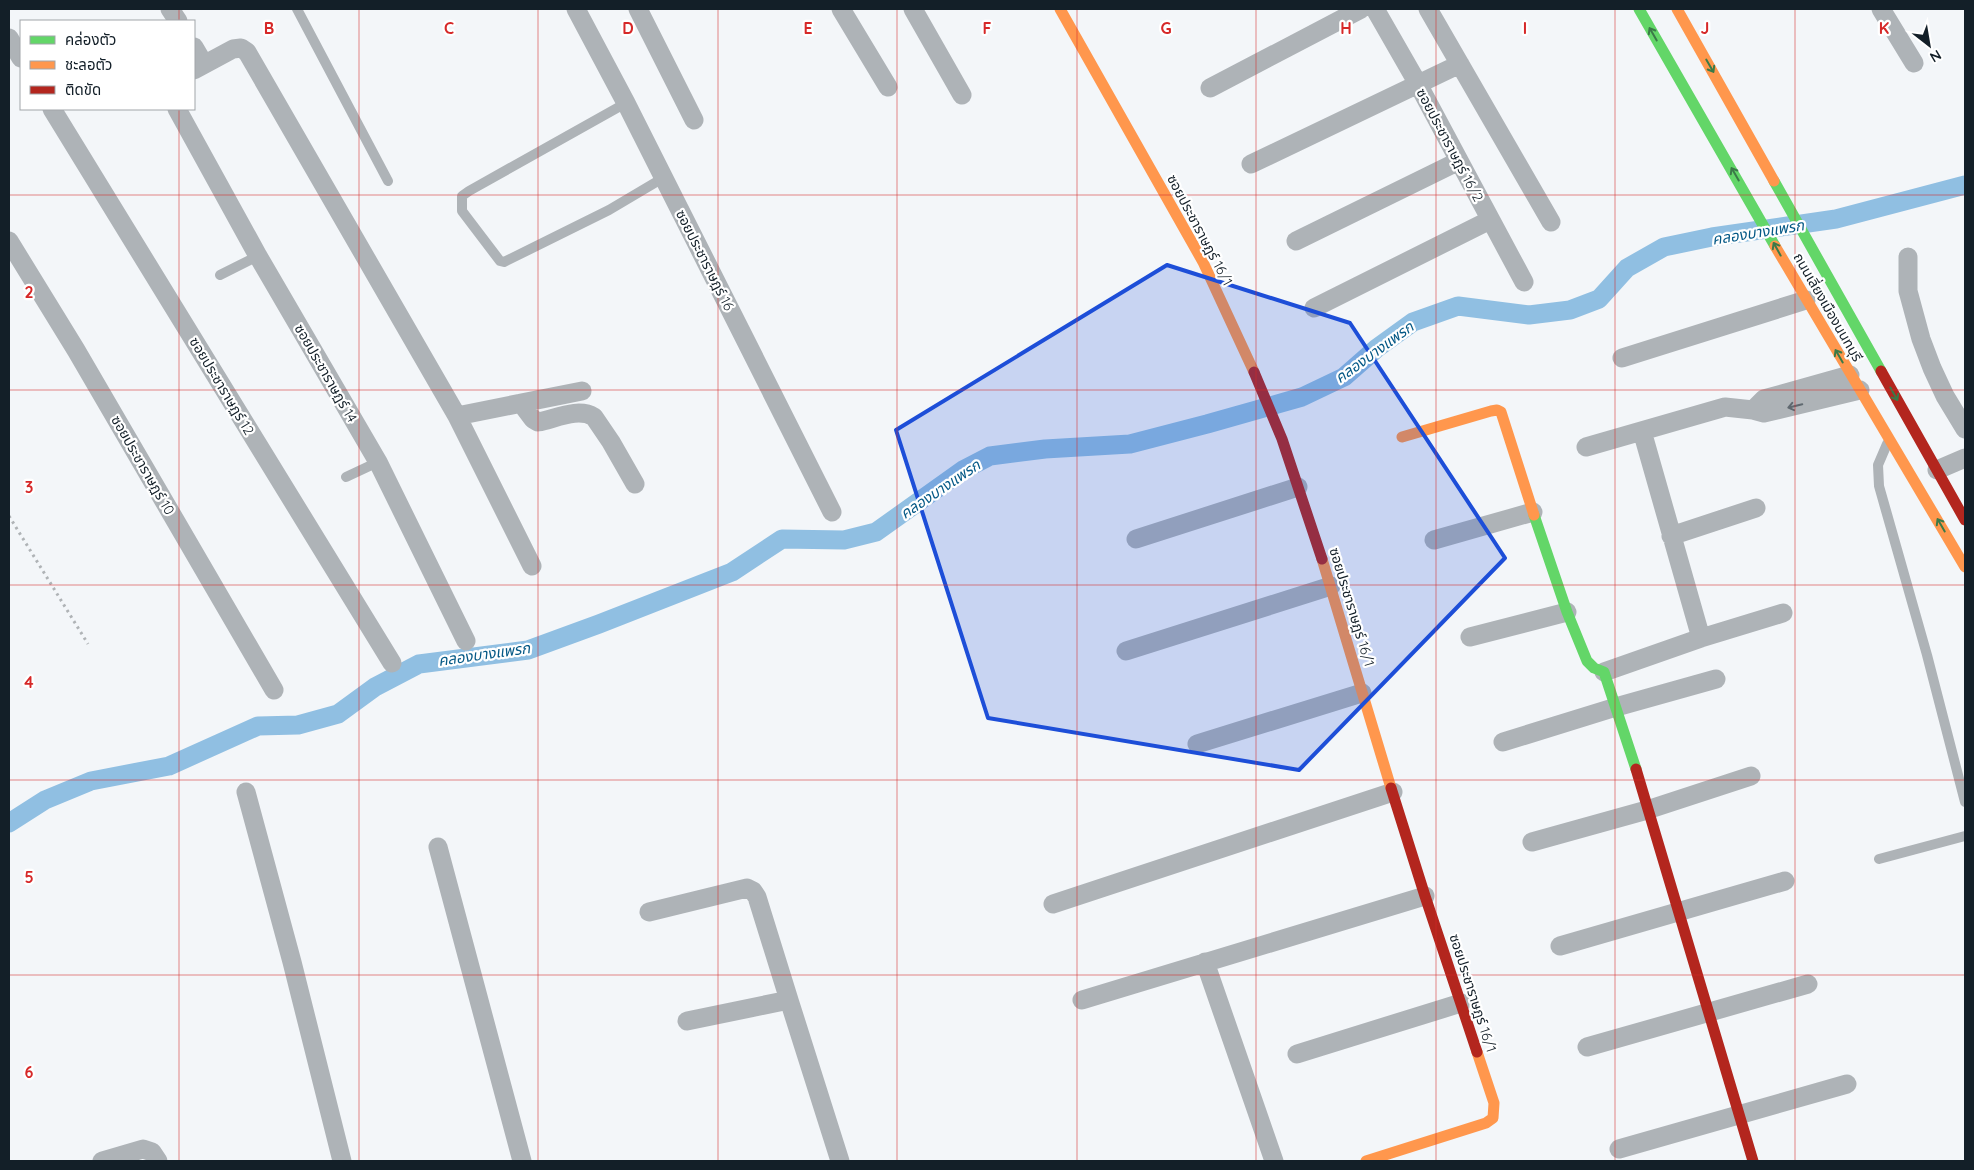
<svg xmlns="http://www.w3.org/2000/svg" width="1974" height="1170" font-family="Quicksand,'Noto Sans Thai',sans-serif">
<rect width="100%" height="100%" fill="#f3f6f9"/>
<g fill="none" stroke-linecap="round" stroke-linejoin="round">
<!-- canal -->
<path stroke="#90bfe2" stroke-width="19" d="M9 823 45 800 91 781 169 766 258 726 298 725 338 714 375 687 419 664 528 650 599 624 732 572 782 539 844 540 876 532 963 470 990 456 1045 449 1130 444 1207 424 1302 397 1344 377 1377 348 1413 322 1458 306 1529 315 1570 310 1599 299 1627 268 1664 247 1712 237 1836 219 1965 185"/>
<!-- path -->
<path stroke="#afb3b6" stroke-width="3" stroke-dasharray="2.5 4" stroke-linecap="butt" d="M9 516 88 644"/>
<!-- lane -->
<path stroke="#aeb3b7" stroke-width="10" d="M297 9 388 181
M626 103 469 191 462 196V211L500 261 504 262 609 210 663 178
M220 275 258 256
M1887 444 1878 465 1879 486 1927 655 1965 802
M346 477 378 462
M1879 859 1965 836"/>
<!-- street -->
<path stroke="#aeb3b7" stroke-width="19" d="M170 9 178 21
M576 9 626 103 832 512
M638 9 694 120
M841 9 888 87
M913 9 962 95
M1375 9 1418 84 1524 282
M1428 9 1551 222
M1881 9 1914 63
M9 38 21 58
M194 47 204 64
M194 70 233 49 241 48 247 52 457 416 532 566
M1210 88 1361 9
M52 109 392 663
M177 109 258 256 378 462 466 641
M1251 164 1460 64
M9 241 76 350 274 690
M1296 241 1459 161
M1908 257V291L1921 339 1932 368 1945 396 1965 429
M1314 308 1490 220
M1622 358 1806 300
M521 403 533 419 538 422C555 419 578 407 594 417L611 442 635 484
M1753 410 1764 399 1850 375
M457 416 582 391
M1586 447 1725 407 1753 410 1764 413 1860 390
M1937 470 1965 458
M1671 536 1756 508
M1136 539 1298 487
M1434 540 1533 512
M1470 637 1567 612
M1701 638 1783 613
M1126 651 1331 586
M1604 672 1701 638 1642 431
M1503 742 1616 707 1716 679
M1197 744 1362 693
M246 792 292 962 342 1161
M1532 842 1647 810 1751 776
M438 847 522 1161
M1053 904 1393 792
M649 912 747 888 753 891 757 897 789 1000
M1560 946 1785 881
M1205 962 1274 1161
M1082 1000 1425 896
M687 1021 789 1000 840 1161
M1587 1047 1808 984
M1297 1054 1461 1003
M1619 1149 1847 1084
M102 1161 143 1149 152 1152 158 1161"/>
<!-- fast -->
<path stroke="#63d668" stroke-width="11" d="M1639 9 1775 246
M1774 181 1881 371
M1534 515 1567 612 1587 661 1594 668 1604 672 1636 769"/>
<!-- slow -->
<path stroke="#ff974d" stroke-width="11" d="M1060 9 1203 262 1254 372
M1677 9 1774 181
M1775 246 1965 567
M1402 437 1491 411 1497 410 1501 412 1534 515
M1322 559 1391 788
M1366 1161 1486 1123 1493 1118 1494 1103 1477 1052"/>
<!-- jam -->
<path stroke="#b3261e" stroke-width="11" d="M1881 371 1965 520
M1254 372 1282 439 1322 559
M1636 769 1753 1161
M1391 788 1425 896 1477 1052"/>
</g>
<!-- one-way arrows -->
<defs><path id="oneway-shaft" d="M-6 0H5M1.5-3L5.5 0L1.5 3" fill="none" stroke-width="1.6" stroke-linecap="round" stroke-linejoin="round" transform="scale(1.25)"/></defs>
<g stroke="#3b7a48">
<use href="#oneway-shaft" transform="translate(1653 34) rotate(-120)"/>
<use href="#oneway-shaft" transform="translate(1710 66) rotate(60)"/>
<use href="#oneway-shaft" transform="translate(1735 174) rotate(-120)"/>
<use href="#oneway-shaft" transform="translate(1777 249) rotate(-119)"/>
<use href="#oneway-shaft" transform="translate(1839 356) rotate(-120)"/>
<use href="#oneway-shaft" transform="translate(1894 394) rotate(61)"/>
<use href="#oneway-shaft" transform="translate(1941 525) rotate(-120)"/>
</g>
<use stroke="#606970" href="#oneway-shaft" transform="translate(1795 406) rotate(166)"/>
<!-- marked area -->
<path fill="#1d4ed8" fill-opacity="0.2" stroke="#1d4ed8" stroke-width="4" stroke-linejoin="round" d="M1167 265 1350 323 1505 558 1299 770 988 718 896 430Z"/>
<!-- grid -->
<path fill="none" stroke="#d62828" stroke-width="1" stroke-opacity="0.55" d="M179 9V21M359 9V1161M538 9V1161M718 9V1161M897 9V1161M1077 9V1161M1256 9V1161M1436 9V1161M1615 9V1161M1795 9V1161M179 109V1161M9 195H1965M9 390H1965M9 585H1965M9 780H1965M9 975H1965"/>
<g text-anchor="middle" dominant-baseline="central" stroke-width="4.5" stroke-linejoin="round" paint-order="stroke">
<!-- street labels -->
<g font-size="14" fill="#131f28" stroke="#fff">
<text transform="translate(1450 145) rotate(62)">ซอยประชาราษฎร์ 16/2</text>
<text transform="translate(1200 230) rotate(62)">ซอยประชาราษฎร์ 16/1</text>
<text transform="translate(705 260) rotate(63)">ซอยประชาราษฎร์ 16</text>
<text transform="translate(1828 307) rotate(60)">ถนนเลี่ยงเมืองนนทบุรี</text>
<text transform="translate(326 373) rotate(60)">ซอยประชาราษฏร์ 14</text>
<text transform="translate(222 386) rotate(59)">ซอยประชาราษฏร์ 12</text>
<text transform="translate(143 465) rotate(60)">ซอยประชาราษฏร์ 10</text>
<text transform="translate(1352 607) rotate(73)">ซอยประชาราษฎร์ 16/1</text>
<text transform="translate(1473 993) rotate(72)">ซอยประชาราษฎร์ 16/1</text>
</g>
<!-- water labels -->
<g font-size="15" font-style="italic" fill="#055986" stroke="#fff">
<text transform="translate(1758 232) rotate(-9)">คลองบางแพรก</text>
<text transform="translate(1374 352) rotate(-36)">คลองบางแพรก</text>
<text transform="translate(940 489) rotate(-34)">คลองบางแพรก</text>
<text transform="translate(484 654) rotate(-8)">คลองบางแพรก</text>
</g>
</g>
<g font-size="16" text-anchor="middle" font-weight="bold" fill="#d62828" stroke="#fff" stroke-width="4.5" stroke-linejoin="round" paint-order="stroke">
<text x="269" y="34">B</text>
<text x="449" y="34">C</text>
<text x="628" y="34">D</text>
<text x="808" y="34">E</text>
<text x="987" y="34">F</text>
<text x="1166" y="34">G</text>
<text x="1346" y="34">H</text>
<text x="1525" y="34">I</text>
<text x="1705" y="34">J</text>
<text x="1884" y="34">K</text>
<text x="29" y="298">2</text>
<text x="29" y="493">3</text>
<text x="29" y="688">4</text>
<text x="29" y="883">5</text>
<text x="29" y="1078">6</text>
</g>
<!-- border -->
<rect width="1974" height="1170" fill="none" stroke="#131f28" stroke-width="20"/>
<!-- legend -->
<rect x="20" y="20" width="175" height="90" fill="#ffffff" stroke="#a1a5a9"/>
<rect x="30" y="36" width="25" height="8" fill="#63d668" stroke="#a1a5a9"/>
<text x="65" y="45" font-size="15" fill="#131f28">คล่องตัว</text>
<rect x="30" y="61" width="25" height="8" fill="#ff974d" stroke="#a1a5a9"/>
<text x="65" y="70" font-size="15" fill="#131f28">ชะลอตัว</text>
<rect x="30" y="86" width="25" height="8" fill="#b3261e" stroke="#a1a5a9"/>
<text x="65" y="95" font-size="15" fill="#131f28">ติดขัด</text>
<!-- north arrow -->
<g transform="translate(1929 45) rotate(149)" stroke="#ffffff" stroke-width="4" paint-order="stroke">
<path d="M0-4L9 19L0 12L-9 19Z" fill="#131f28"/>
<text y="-8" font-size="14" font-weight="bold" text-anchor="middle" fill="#131f28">N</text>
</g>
</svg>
